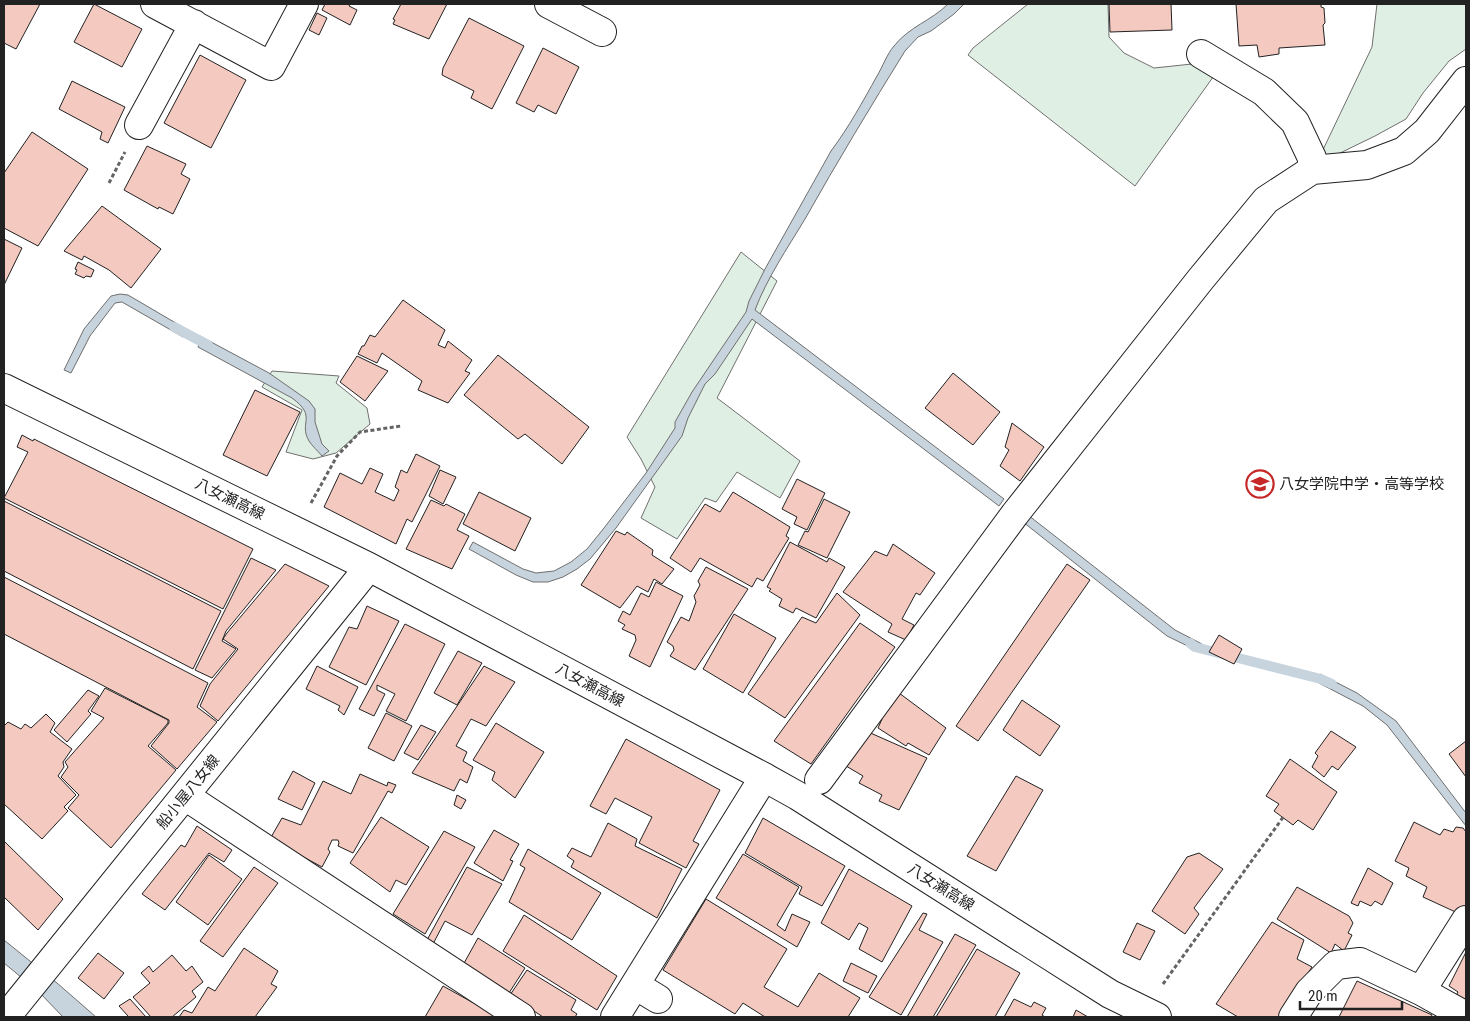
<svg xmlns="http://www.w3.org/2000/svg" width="1470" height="1021" font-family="'Roboto Condensed','Noto Sans JP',sans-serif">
<rect width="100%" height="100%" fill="#fff"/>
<!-- green -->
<path fill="#e0efe3" stroke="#6f6f6f" d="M1028 4H1108L1109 37 1124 53 1154 68 1192 64 1216 73 1135 186 968 55 973 48Z
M1377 4H1466V49L1449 61 1423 93 1406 119 1375 136 1334 156H1320L1372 47Z
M741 252 777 281 717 398 800 461 780 498 737 472 716 502 705 498 677 539 641 518 655 487 641 459 627 437Z
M272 371 339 376 336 383 367 408 370 424 336 453 313 459 286 452 302 410 262 387Z"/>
<!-- water -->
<path fill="#c7d3dd" stroke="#6f6f6f" d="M948 4H964L954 14 931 31 918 37 905 51C871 106 837 162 805 219 787 249 767 278 755 310L1004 499 999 506 752 319 715 374 705 384 688 418 682 436 616 528 590 559 577 569 563 577 548 582H533L516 575 469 549 473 542 523 569 536 573 554 571 571 562 587 549 604 528 646 473 675 428V422L692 392 746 312 749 301 765 269 831 151C849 127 863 101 877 76 883 66 887 54 894 46 910 26 931 21 948 4Z
M120 294 128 295 186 329 183 337 122 302 115 303 90 336 71 373 64 370 84 329 111 296Z
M200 336 269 373 309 401 315 409V422L322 444 329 451 322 456C318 451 312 446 309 441 298 422 318 417 292 398L198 347 199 344 196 342Z
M1028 515 1175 630 1202 644 1200 652 1167 636 1023 522Z
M1320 674 1357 693 1396 721 1466 813V826L1387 725 1363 706 1319 683Z
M4 940 57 983 96 1017H63L39 992 4 963Z"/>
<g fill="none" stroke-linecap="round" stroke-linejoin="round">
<!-- stream -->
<path stroke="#c7d3dd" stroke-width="10" d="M174 327 208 345
M1190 643 1195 647 1321 679 1332 684"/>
</g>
<!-- building -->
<path fill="#f3c9c0" stroke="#222" d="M4 4H40L16 49 4 43Z
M94 4 142 29 122 67 74 42Z
M325 4H350L349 6 357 10 350 25 322 10Z
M401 4H447L429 39 393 24 395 20 393 19Z
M1109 4H1171L1172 30 1110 32Z
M1236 4H1321V7L1324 8 1325 23 1323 25 1325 45 1279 48V54L1259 57 1257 45 1239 46Z
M317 13 327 18 319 35 309 30Z
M469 18 524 46 492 109 471 98 474 91 442 75 443 68Z
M543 48 579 67 556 114 538 105 534 112 516 103Z
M200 55 246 80 211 148 164 123Z
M72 81 125 107 108 143 100 139 102 132 59 109Z
M32 132 88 169 38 246 4 228V173Z
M147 146 186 164 181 174 190 179 173 214 159 207 158 209 124 190Z
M102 206 161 249 131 288 109 270 84 256 82 260 64 251Z
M4 239 22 248 4 285Z
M78 262 94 270 91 277 86 276 84 278 75 274 77 270 75 269Z
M403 300 445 330 438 345 445 348 448 341 472 360 465 371 470 373 448 403 418 390 422 381 382 353 377 363 358 354 362 346H364L370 335 375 337Z
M498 355 589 427 562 464 525 434 518 439 464 395Z
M357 356 388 371 365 401 340 382Z
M953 373 1000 412 973 445 925 408Z
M255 390 300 412 267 476 223 455Z
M1012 423 1044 447 1020 481 1000 466 1009 450 1005 447Z
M22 435 33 441 34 439 253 549 223 609 4 498 28 452 17 447Z
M416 454 440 466 412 522 407 519 396 544 324 507 340 473 362 484 370 468 383 474 375 492 394 501 399 490 395 487 401 470 407 473Z
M440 470 456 477 443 504 429 496Z
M797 479 825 493 807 530 794 524 797 517 782 509Z
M479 492 531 518 515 551 463 524Z
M733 492 790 527 786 536 789 538 763 581 757 578 752 587 700 558 691 572 670 558 705 504 720 512Z
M824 499 850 512 827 558 798 545 805 531 808 532Z
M431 500 444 506 446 504 465 514 457 530 469 536 452 569 406 549Z
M4 501 221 611 193 669 4 571Z
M616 531 625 535 627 532 653 550 652 555 674 569 662 584 654 579 648 592 637 586 620 608 581 585Z
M790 542 827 562 829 558 845 567 816 618 796 608 793 613 779 606 782 599 769 591 771 589 767 587Z
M893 544 935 573 920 595 916 593 902 619 914 625 906 640 888 632 892 624 843 592 875 551 887 556Z
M251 558 276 570 226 631 222 641 236 649 212 678 195 670Z
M285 564 329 586 218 721 200 706 210 684 238 649 223 639 227 633Z
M1067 564 1090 580 978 741 956 726Z
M706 567 748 589 695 670 670 656 674 650 673 646 667 642 681 617 689 621 696 602 694 596 700 585 698 581Z
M4 577 208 683 197 707 217 722 177 769 151 746 169 723V720L4 634Z
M656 582 683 596 650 667 629 656 636 640 635 635 622 629 625 625 618 621 623 611 630 615 641 593 649 597Z
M837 593 860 615 785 718 748 694 802 617 816 623Z
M367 606 399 621 366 685 329 667 349 627 357 629Z
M734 614 776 638 743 693 703 669Z
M860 623 895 647 811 764 774 741Z
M405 624 445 644 406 721 386 711 395 694 377 685V690L385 694 374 716 359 709Z
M1219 635 1242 649 1234 664 1209 652Z
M458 651 482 663 457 705 434 693Z
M317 666 358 687 344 715 338 710 340 706 306 689Z
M484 666 515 682 486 726 471 719 456 746 467 752 463 761 473 767 467 783 460 779 454 791 412 773Z
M105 688 168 720V723L148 746 176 770 111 848 68 808 79 795 61 777 68 767 65 762 104 718 91 711Z
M88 690 99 696 88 711 91 714 67 742 54 730Z
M895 690 946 728 929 755 908 743 906 746 878 728 882 719 879 716Z
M1022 700 1060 726 1040 756 1003 730Z
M386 713 412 726 394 761 368 748Z
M46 714 55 723 50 732 72 749 63 762 64 767 58 776 76 795 64 807 68 811 42 839 4 804V726L8 722 21 729 25 724 31 728Z
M496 723 544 752 515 798 492 780 495 772 473 760Z
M421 725 436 732 418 760 404 753Z
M866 731 927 758 899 810 879 801 882 795 859 783 863 776 846 766Z
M1331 731 1356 747 1338 770 1332 766 1324 777 1312 767 1318 756 1315 753Z
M626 739 720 790 693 841 699 844 686 868 639 843 652 817 615 798 606 814 590 806Z
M1466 741V777L1449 754Z
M1290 759 1337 792 1313 830 1298 820 1293 825 1274 811 1279 804 1266 796Z
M293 771 315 783 302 810 278 799Z
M360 774 387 786 388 782 396 785 392 793 388 791 353 853 338 846 339 843 338 840H332L328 849 330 852 322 867 270 839 282 818 301 825 323 781 351 794Z
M1016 776 1043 790 996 871 967 856Z
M457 795 466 800 461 809 454 805Z
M381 817 429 847 406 885 396 880 390 892 350 863Z
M763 818 845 866 822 906 799 894 802 887 745 853Z
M1414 822 1440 835 1444 829 1453 832 1456 827 1463 828 1466 832V907L1462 915 1423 897 1427 887 1406 876 1409 868 1395 861Z
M608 823 637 839 635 846 682 869 657 918 571 867 574 861 567 856 572 848 591 857Z
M197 826 232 850 224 862 209 853 165 910 142 894 181 845 185 847Z
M494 830 519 844 510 860 513 861 503 881 474 863Z
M444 831 475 847 425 934 393 914Z
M4 841 63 899 38 930 4 897Z
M528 849 601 893 572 940 509 902 525 868 520 865Z
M1199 853 1223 869 1194 908 1199 914 1185 934 1152 911 1187 857Z
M743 854 799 887 777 925 785 931 792 914 810 922 797 947 716 898Z
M209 855 242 879 208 925 176 902Z
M254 867 278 883 223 957 200 941Z
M467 867 502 884 472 935 445 921 433 944 427 940Z
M1368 868 1393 883 1382 905 1375 901 1371 906 1360 901 1358 906 1351 903Z
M849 869 912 906 882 962 859 949 868 928 859 923 849 940 821 923Z
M1297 887 1349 916 1353 923 1348 933 1352 935 1344 951 1335 944 1331 953 1277 919Z
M706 899 787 949 764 987 798 1007 819 973 860 998 848 1017H765L743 1003 735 1014 663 970Z
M923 913 927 914 919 930 943 942 901 1015 869 997Z
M524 915 617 976 597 1010 503 951Z
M1272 922 1304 940 1297 959 1312 967 1279 1017H1238L1216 1004Z
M1137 923 1155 931 1140 960 1123 952Z
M955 934 976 945 933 1017H907Z
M478 938 525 968 509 993 463 965Z
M244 948 278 971 271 984 277 987 255 1017H179L184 1010 192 1013 208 987 215 991Z
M977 949 1020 973 995 1017H936Z
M1466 952V1006L1454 999 1458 992 1449 986Z
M98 953 124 973 104 999 78 978Z
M172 955 186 971 192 966 203 982 192 991 196 997 172 1017H151L133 997 150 983 141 973 149 966 153 972Z
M851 963 877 976 868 993 843 981Z
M527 970 576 1000 571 1010 577 1014 575 1017H543L510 995Z
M1357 981 1432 1015 1431 1017H1339Z
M443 986 497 1016 496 1017H425Z
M130 999 146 1017H127L128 1016 119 1006Z
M1014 999 1031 1007 1034 1002 1046 1008 1042 1015 1045 1017H1004Z
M1076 1010 1088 1017H1073Z"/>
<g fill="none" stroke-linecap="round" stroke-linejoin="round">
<!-- minor casing -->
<g stroke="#222" stroke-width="30">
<path id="minor" d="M155 4 271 66 304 4
M549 4 602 32
M1201 54 1264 92 1295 122 1312 158V170
M139 125 194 24
M819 780 1015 514 1200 280 1266 200 1312 170 1367 165 1404 151 1427 131 1466 81
M185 796 521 1017
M635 985 658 999
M1421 991 1466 920
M615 1017 764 777
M1293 1017 1309 992 1336 965 1360 962 1421 991 1466 1016"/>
</g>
<!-- major casing -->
<g stroke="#222" stroke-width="30">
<path id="major" d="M4 388 369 567 764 777 798 796 1110 994 1157 1017
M6 1017 369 567"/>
</g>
<!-- path -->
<path stroke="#646464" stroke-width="3" stroke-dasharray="4 2.5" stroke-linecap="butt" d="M109 183 125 152
M311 503 337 456 360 432 401 426
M1163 984 1284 816"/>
<!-- minor -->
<use href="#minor" stroke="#fff" stroke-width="28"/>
<!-- major -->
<use href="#major" stroke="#fff" stroke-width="28"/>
</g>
<!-- icons -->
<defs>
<g id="school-ring" transform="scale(1.4375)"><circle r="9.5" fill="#fff" stroke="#c62828" stroke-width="1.5"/><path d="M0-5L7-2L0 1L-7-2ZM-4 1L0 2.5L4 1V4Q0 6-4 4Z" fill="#c62828"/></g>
</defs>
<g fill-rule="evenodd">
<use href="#school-ring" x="1260" y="484"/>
</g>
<g text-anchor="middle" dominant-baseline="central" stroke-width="4" stroke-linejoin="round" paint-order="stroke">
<!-- poi labels -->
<g font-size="15" fill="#222" stroke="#fff" text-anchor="start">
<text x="1279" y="484">八女学院中学・高等学校</text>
</g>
<!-- street labels -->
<g font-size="15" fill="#222" stroke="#fff">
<text transform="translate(230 499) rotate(26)">八女瀬高線</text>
<text transform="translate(590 685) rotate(28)">八女瀬高線</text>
<text transform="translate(188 792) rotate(-51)">船小屋八女線</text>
<text transform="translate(941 887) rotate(32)">八女瀬高線</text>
</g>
</g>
<!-- border -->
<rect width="1470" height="1021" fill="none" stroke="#222222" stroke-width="10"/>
<!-- scale -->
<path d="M1300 1001v8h102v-8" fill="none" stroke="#222222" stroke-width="2.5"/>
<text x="1308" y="1001" font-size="15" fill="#222222" stroke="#ffffff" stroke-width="4" paint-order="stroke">20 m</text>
</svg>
